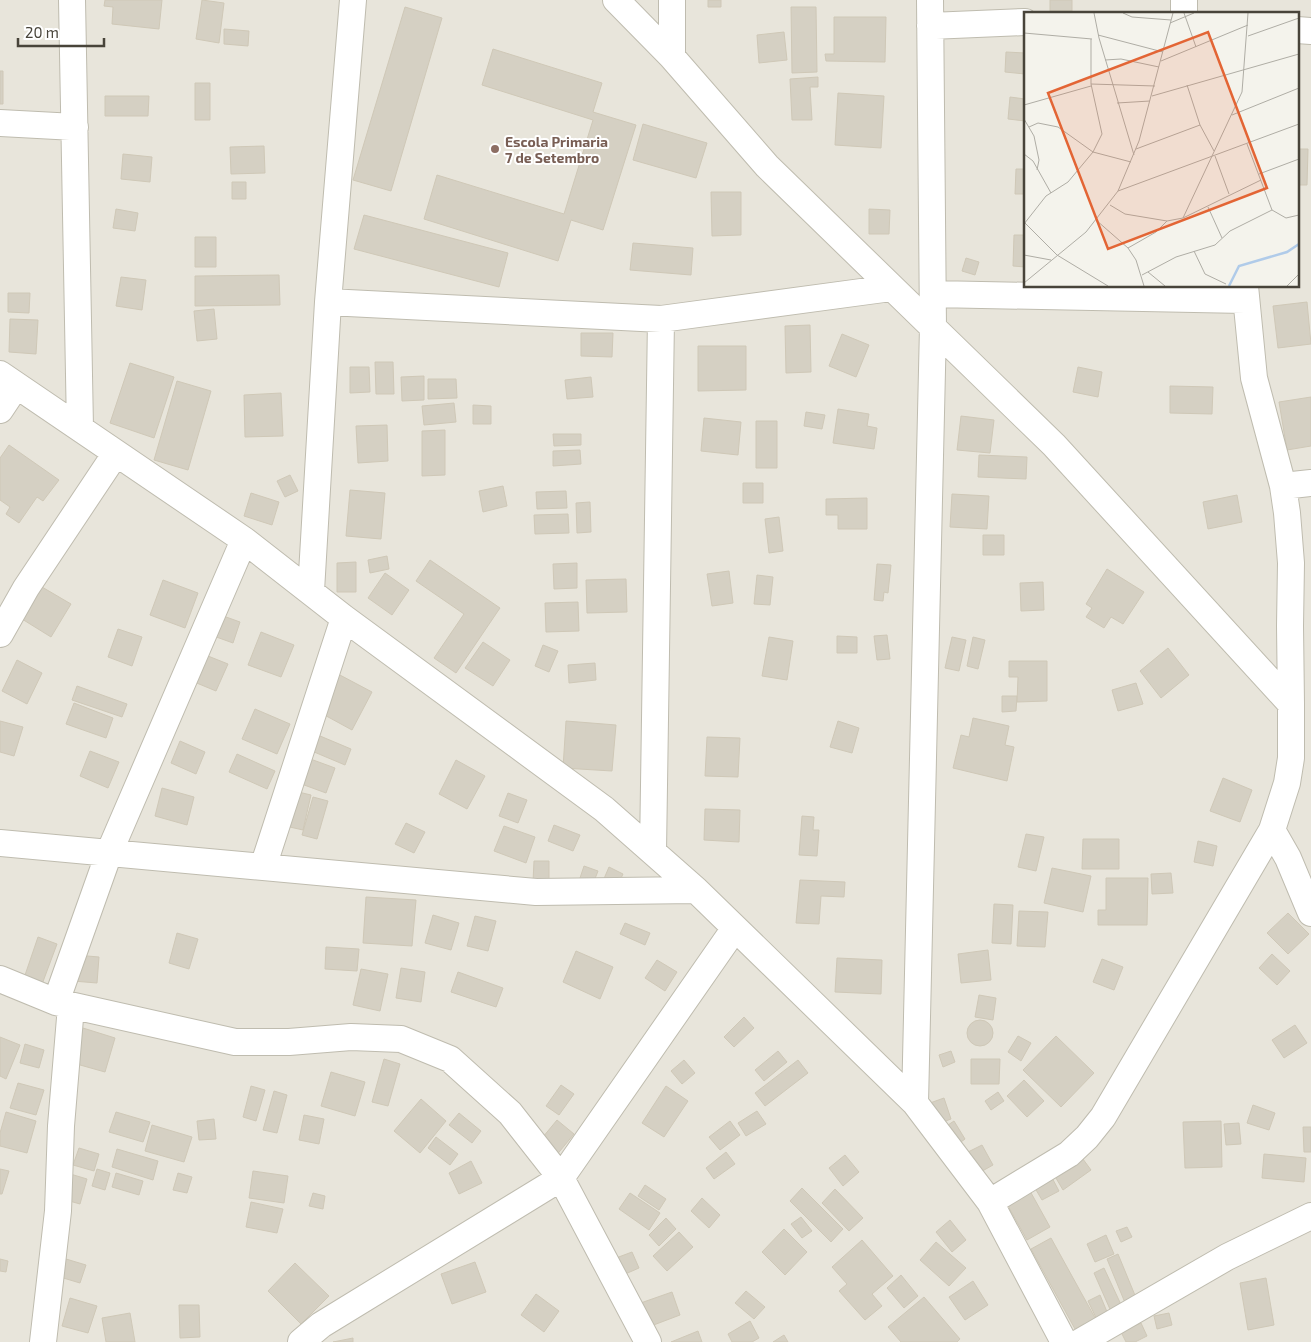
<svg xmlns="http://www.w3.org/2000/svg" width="1311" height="1342" font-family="'Exo 2',sans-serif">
<rect width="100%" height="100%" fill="#f4f3ec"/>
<!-- residential -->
<path fill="#e8e5db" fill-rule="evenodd" d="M0 0H1311V1342H0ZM1025 14H1297V286H1025Z"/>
<!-- building -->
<path fill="#d5d0c3" stroke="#cfc8b7" d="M105 0H162L159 29 112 24 113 7 104 6Z
M202 0 224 3 219 43 196 39Z
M708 0H721V7H708Z
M1050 0H1072V11H1050Z
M405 7 442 18 391 191 353 180Z
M791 7H816L817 72 792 73Z
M834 17H886L885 62 826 61 825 54H834Z
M224 29 249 31 248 46 224 44Z
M784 32 787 60 759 63 757 35Z
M493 49 602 83 593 112 636 125 603 230 571 220 558 261 424 219 437 175 564 214 593 120 482 85Z
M1006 52 1025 53V74L1005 72Z
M0 71H3V104H0Z
M818 77V87H810L812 120H792L790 79Z
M195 83H210V120H195Z
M838 93 884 96 881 148 835 145Z
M105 96H149L148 116H105Z
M1010 97 1025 99V121L1008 119Z
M643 124 707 143 696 178 633 160Z
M264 146 265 173 231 174 230 147Z
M1297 149H1308L1307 185H1297Z
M123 154 152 157 150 182 121 179Z
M1016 169H1025V194H1015Z
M232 182H246V199H232Z
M711 192H741V235L712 236Z
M116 209 138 213 135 231 113 228Z
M869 209 890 210 889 234H869Z
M364 215 508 253 499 287 354 249Z
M1014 235H1025V267L1013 266Z
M195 237H216V267H195Z
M633 243 693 248 691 275 630 270Z
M966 258 979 262 975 275 962 271Z
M279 275 280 305 195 306V276Z
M121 277 146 280 142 310 116 306Z
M8 293H30L29 313 8 312Z
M1307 302 1311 344 1278 348 1273 306Z
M214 309 217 339 197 341 194 311Z
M10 319 38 320 36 354 9 352Z
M810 325 811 372 786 373 785 326Z
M581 333H613L612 357 581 356Z
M842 334 869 345 856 377 829 366Z
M698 346H746V390L698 391Z
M375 362H393L394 394H376Z
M130 363 174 377 154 438 110 423Z
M350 367H369L370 392 350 393Z
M1078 367 1102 372 1098 397 1073 392Z
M424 376V400L402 401 401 377Z
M591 377 593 397 567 399 565 380Z
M428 379H456L457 398 428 399Z
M177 381 211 391 188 470 154 460Z
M1170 386 1213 387 1212 414 1170 413Z
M281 393 283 436 245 437 244 395Z
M1311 397V446L1287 450 1279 402Z
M454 403 456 422 424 425 422 406Z
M473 405 491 406V424H473Z
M838 409 869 414 867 426 877 428 874 449 833 443Z
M806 412 825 415 822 429 804 426Z
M961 416 994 420 990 453 957 450Z
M704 418 741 422 738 455 701 451Z
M756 421H777V468H756Z
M387 425 388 461 358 463 356 426Z
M445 430V475L422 476V431Z
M553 434H581V445L554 446Z
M9 445 59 480 43 501 37 497 19 523 6 514 10 507 0 500V458Z
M580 450 581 464 553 466V451Z
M979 455 1027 457 1026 479 978 477Z
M290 475 298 491 285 497 277 481Z
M743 483H763V503H743Z
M503 486 507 506 483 512 479 491Z
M350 490 385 493 381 539 346 536Z
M566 491 567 508 537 509 536 492Z
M251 493 279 502 272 525 244 516Z
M952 494 989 496 987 529 950 527Z
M1237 495 1242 522 1208 529 1203 502Z
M867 498V529H838V515H826V499Z
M590 502 591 532 577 533 576 503Z
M568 514 569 533 535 534 534 515Z
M779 517 783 551 769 553 765 519Z
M983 535H1004V555H983Z
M387 556 389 569 370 573 368 560Z
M430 560 500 608 456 673 434 658 464 614 416 581Z
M356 562V592H337V563Z
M577 563V588L554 589 553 564Z
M877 564 891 565 888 593 884 592 883 601 874 600Z
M1107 569 1144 592 1123 624 1111 617 1104 628 1086 617 1092 608 1086 604Z
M729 571 733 603 712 606 707 574Z
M385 573 409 590 392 615 368 598Z
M757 575 773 577 770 605 754 604Z
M626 579 627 612 587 613 586 580Z
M163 580 198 593 185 628 150 615Z
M1043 582 1044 610 1021 611 1020 583Z
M42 587 71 604 51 637 22 619Z
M578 602 579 631 546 632 545 603Z
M215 613 240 622 233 643 208 634Z
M118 629 142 637 132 666 108 657Z
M261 632 294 645 281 677 248 665Z
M887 635 890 659 877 660 874 636Z
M837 636 857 637V653H837Z
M769 637 793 641 787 680 762 676Z
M952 637 966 640 959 671 945 668Z
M973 637 985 640 978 669 967 666Z
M483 642 510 660 493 686 465 668Z
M543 645 558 651 549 672 535 666Z
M1168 648 1189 675 1161 698 1140 671Z
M198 652 228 664 216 691 187 679Z
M17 660 42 673 27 704 2 691Z
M1009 661H1047V701L1017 702 1018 677H1009Z
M595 663 596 680 569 683 568 665Z
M338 674 372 692 352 730 319 712Z
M1136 683 1143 704 1118 711 1112 690Z
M77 686 127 704 122 717 72 700Z
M1002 696H1017L1016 711 1002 712Z
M74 703 113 718 106 738 66 724Z
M255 709 290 724 277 754 242 739Z
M973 718 1009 726 1005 745 1014 747 1007 781 953 768 961 735 969 737Z
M0 721 23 727 14 756 0 752Z
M566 721 616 725 612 771 563 768Z
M838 721 859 728 852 753 830 747Z
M313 733 351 749 345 765 307 749Z
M707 737 740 738 738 777 705 776Z
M180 741 205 752 196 774 171 763Z
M90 751 119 762 108 788 80 776Z
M237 754 275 771 267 789 229 772Z
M305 757 335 768 326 793 296 782Z
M456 760 485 776 467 809 439 794Z
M1223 778 1252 790 1240 822 1210 811Z
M162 788 194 797 187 825 155 816Z
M290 790 311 795 303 830 281 825Z
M508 793 527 800 518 823 499 816Z
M313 797 328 801 317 839 302 835Z
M705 809 740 810 739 842 704 840Z
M802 816 814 817 813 830H819L817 856 799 855Z
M406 823 425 832 414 853 395 844Z
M554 825 580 835 573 851 548 841Z
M504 826 535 837 526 863 494 851Z
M1026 834 1044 837 1036 871 1018 867Z
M1083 839H1119V869H1082Z
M1198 841 1217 846 1213 866 1194 862Z
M534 861H549V882H533Z
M584 866 598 871 591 889 578 884Z
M609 867 623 874 617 887 603 881Z
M1052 868 1091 876 1083 912 1044 903Z
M1171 873 1173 893 1152 894 1151 874Z
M1106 878H1148L1147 925H1098V910H1106Z
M800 880 845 882 844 897 821 896 819 924 796 923Z
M366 897 416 900 412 946 363 943Z
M994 904 1013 905 1011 944 992 943Z
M1019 911 1048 912 1045 947 1017 946Z
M1288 913 1309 934 1288 954 1267 933Z
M433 915 459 923 451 950 425 943Z
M475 916 496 921 488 951 467 946Z
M625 923 650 933 645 945 620 934Z
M177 933 198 939 189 969 169 963Z
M38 937 57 944 41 987 23 981Z
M326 947 359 949 357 971 325 969Z
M988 950 991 980 961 983 958 954Z
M576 951 613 967 600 999 563 982Z
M1272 954 1290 971 1277 985 1259 968Z
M76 955 99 957 97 983 73 981Z
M837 958 882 960 881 994 835 992Z
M1102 959 1123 967 1114 990 1093 982Z
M657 960 677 972 665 991 645 978Z
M401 968 425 972 421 1002 396 998Z
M361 969 388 974 380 1011 353 1005Z
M458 972 503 988 496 1007 451 992Z
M979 995 996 998 993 1020 975 1017Z
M744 1017 754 1028 734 1047 724 1037Z
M967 1033a13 13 0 1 1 26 0a13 13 0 1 1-26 0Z
M1295 1025 1307 1043 1284 1058 1272 1040Z
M83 1028 115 1038 105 1072 73 1063Z
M1018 1036 1031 1043 1021 1061 1008 1052Z
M1056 1036 1094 1073 1061 1107 1023 1070Z
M0 1037 20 1045 6 1079 0 1076Z
M25 1044 44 1050 39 1068 20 1063Z
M778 1051 787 1062 764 1081 755 1070Z
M951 1051 955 1062 943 1067 939 1055Z
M384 1059 400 1064 388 1106 372 1102Z
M971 1059H1000L999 1084H971Z
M684 1060 695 1073 682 1084 671 1071Z
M798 1060 808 1073 765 1106 755 1093Z
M331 1072 365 1082 355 1116 321 1106Z
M1024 1080 1044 1101 1027 1117 1007 1096Z
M18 1083 44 1090 36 1115 10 1108Z
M561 1085 574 1094 559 1115 546 1106Z
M251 1086 265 1090 256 1121 243 1117Z
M666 1086 688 1101 664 1137 642 1123Z
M274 1091 287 1095 277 1133 263 1130Z
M998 1092 1004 1101 991 1110 985 1101Z
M944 1098 951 1119 938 1124 930 1103Z
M421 1099 446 1121 420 1153 394 1131Z
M1253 1105 1275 1113 1269 1130 1247 1123Z
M757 1111 766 1124 746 1136 738 1123Z
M6 1112 36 1121 27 1153 0 1146V1133Z
M116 1112 150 1122 143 1142 109 1132Z
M459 1113 481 1131 472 1143 449 1125Z
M304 1115 324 1119 319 1144 299 1140Z
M214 1119 216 1139 199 1140 197 1121Z
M557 1120 574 1134 555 1157 538 1143Z
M730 1121 740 1135 720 1150 709 1137Z
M954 1121 965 1139 954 1147 942 1129Z
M1221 1121 1222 1167 1185 1168 1183 1122Z
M1239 1123 1241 1144 1226 1145 1224 1124Z
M152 1125 192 1137 184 1162 145 1151Z
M1303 1127H1311V1152H1304Z
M436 1137 458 1154 450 1165 428 1148Z
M982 1145 993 1165 977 1174 966 1153Z
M79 1148 99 1154 94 1171 73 1165Z
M117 1149 158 1161 153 1180 112 1167Z
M726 1152 735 1164 714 1179 706 1168Z
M1264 1154 1306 1158 1304 1182 1262 1178Z
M845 1155 859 1172 843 1186 829 1168Z
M1080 1155 1091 1170 1063 1190 1053 1173Z
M471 1161 482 1183 459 1194 449 1173Z
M0 1169 9 1171 2 1194H0Z
M97 1169 110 1173 105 1190 92 1186Z
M253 1171 288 1176 284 1203 249 1198Z
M67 1173 87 1179 80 1204 59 1198Z
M116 1173 143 1181 139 1195 112 1187Z
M178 1173 192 1177 187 1193 173 1190Z
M1050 1174 1059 1191 1042 1200 1032 1183Z
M645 1185 666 1199 659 1210 638 1196Z
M802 1188 843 1229 831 1242 790 1201Z
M835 1189 863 1218 849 1231 822 1203Z
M1030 1191 1050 1227 1027 1240 1007 1204Z
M313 1193 325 1196 323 1209 309 1206Z
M630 1193 660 1213 649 1230 619 1209Z
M702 1198 720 1215 709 1228 691 1211Z
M251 1202 283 1209 277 1233 246 1227Z
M801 1217 812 1231 802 1238 791 1224Z
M666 1218 676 1229 659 1246 649 1235Z
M950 1220 966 1240 952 1252 936 1232Z
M1127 1227 1132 1237 1121 1242 1116 1231Z
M784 1229 807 1252 785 1275 762 1252Z
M679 1232 693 1247 667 1271 653 1256Z
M1106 1235 1114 1254 1095 1262 1087 1244Z
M1051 1238 1099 1325 1088 1331 1084 1324 1075 1329 1031 1249Z
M862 1240 893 1276 872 1294 882 1306 865 1320 839 1291 847 1284 832 1267Z
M936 1242 966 1268 949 1286 920 1260Z
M632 1252 639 1268 623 1275 616 1258Z
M1118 1254 1139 1305 1128 1310 1107 1259Z
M0 1259 8 1261 6 1272 0 1271Z
M66 1259 86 1265 80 1283 60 1277Z
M475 1262 486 1292 452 1304 441 1274Z
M295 1263 329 1296 301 1324 268 1291Z
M1104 1268 1124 1311 1113 1316 1094 1273Z
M901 1275 918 1296 904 1308 887 1288Z
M1266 1278 1274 1325 1248 1330 1240 1283Z
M973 1281 988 1305 965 1320 949 1297Z
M746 1291 765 1307 754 1319 735 1303Z
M672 1292 680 1315 643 1329 635 1305Z
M536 1294 559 1311 544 1332 521 1315Z
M1100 1295 1110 1319 1099 1324 1088 1301Z
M924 1297 960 1339 957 1342H901L888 1327Z
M70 1298 97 1306 88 1333 62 1326Z
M179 1305H199L200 1337 180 1338Z
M130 1313 135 1342H106L102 1318Z
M1169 1313 1172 1325 1157 1329 1154 1316Z
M750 1321 759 1338 752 1342H732L728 1334Z
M1141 1323 1147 1336 1135 1342H1126L1121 1332Z
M698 1331 702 1342H671Z
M784 1335 788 1342H773Z
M353 1338V1342H333Z"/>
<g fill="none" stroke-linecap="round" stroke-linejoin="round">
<!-- street casing -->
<g stroke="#bfbcaf" stroke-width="28">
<path id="street" d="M72 0 80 428
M616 0 672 57 767 166 1054 445 1291 704V758L1287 783 1272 830 1103 1117 1087 1137 1069 1154 990 1202
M672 0V57
M1184 14V0
M930 26 1025 22
M1297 30 1311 31
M0 123 75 127
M1245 286 1254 378 1283 486 1287 513 1291 563 1290 626 1291 704
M933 294 1245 300
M328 302 661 319 891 288
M0 374 244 540 344 618 604 809 696 890 915 1103 990 1202 1064 1342
M0 410 16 386
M1283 486 1311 483
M311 591 328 302 353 0
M0 634 26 588 116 453
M1272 830 1288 858 1311 913
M0 843 536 892 696 890
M653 852 661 319
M263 867 344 618
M0 979 56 1002 235 1042H289L351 1037 401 1039 450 1059 510 1113 561 1178 648 1342
M56 1002 109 853 244 540
M915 1103 933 327 930 0
M43 1342 58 1211 61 1126 71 1006
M301 1342 321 1325 561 1178 735 928
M1080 1342 1227 1257 1311 1216"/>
</g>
<!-- street -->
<use href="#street" stroke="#fff" stroke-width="26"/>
</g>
<!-- markers -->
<circle fill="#8d6e63" stroke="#fff" stroke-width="2" cx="495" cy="149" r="5"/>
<g text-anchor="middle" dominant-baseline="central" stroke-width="4" stroke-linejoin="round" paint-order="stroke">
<!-- education labels -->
<g font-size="14" font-weight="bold" fill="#785e54" stroke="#fff" text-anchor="start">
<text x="505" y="141">Escola Primaria<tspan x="505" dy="16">7 de Setembro</tspan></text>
</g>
</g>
<!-- overview -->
<g transform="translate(1024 12)">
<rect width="275" height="275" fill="#f4f3ec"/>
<path fill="none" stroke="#b0cbe9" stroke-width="2.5" d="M205 274 215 254 263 240 275 232"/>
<path fill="none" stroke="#afada5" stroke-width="1" d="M70 1 75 26 110 143M99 1 108 5 147 8M160 1 172 35M146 11 170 1M0 21 68 27M74 23 139 40M224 24 275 6M81 48 97 47 135 55M137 49 224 13M67 72 131 74M163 73 176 113 190 139M128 84 275 42M93 91 126 89M0 93 67 74M208 103 275 76M0 107 10 124 15 148 13 158M5 115 14 111 34 115 69 140 107 150M223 132 248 198 262 206 275 203M112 137 176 113M0 142 9 149 27 181M191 144 205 182M235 162 275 147M94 179 275 112M86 193 101 202 143 209 159 206 218 80 224 1M184 195 198 226M159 206 237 168M72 208 104 236 112 248 120 274M1 211 33 243 84 274M0 212 22 184 44 170 69 140 78 122 67 72V27M104 236 132 220 143 209M170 239 181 262 202 272M0 243 27 248M124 260 141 274M118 263 152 245 191 233 206 219 248 198M0 271 62 220 94 179 115 129 149 1M263 274 275 262"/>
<path fill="#e36535" fill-opacity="0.15" stroke="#e36535" stroke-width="2.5" d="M184 20 243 176 84 237 24 81Z"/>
<rect width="275" height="275" fill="none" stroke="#48443a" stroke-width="2.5"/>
</g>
<!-- scale -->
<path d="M18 38v8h86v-8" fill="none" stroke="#48443a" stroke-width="2.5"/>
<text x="25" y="38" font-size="15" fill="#48443a" stroke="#ffffff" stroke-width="4" paint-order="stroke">20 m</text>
</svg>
